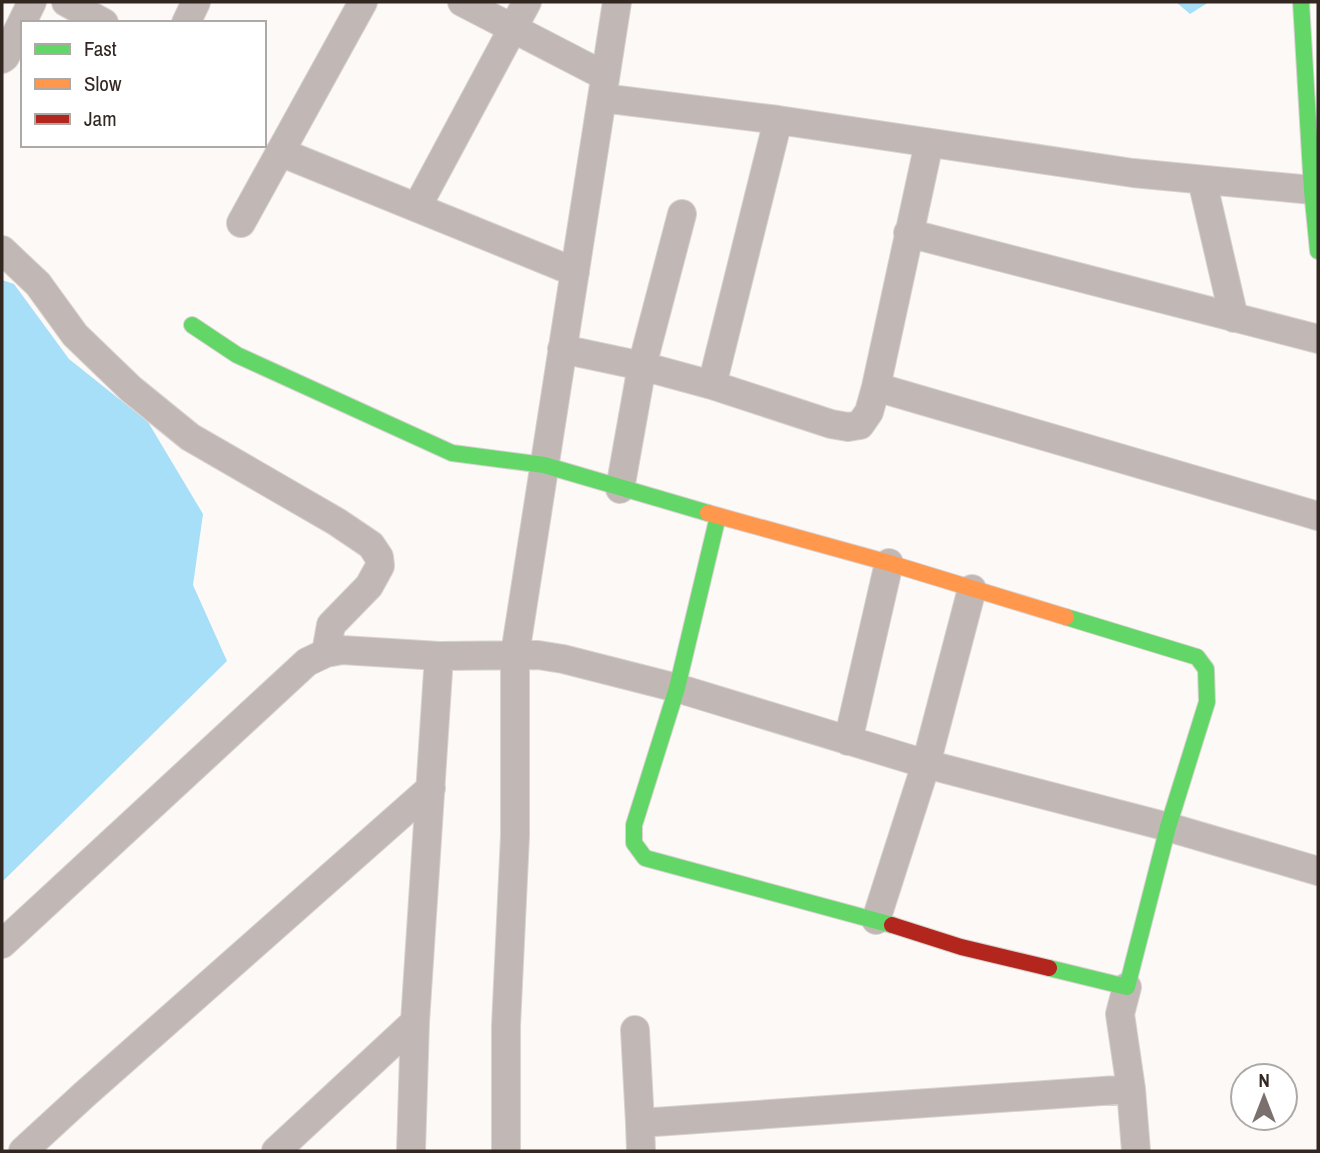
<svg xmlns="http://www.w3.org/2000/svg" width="1320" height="1153" font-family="'Archivo Narrow',sans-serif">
<rect width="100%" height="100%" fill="#fdf9f7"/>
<!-- water -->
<path fill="#a7dff8" d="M1176 2H1209L1190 14Z
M2 280 14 284 69 359 148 422 203 514 193 585 227 661 2 882Z"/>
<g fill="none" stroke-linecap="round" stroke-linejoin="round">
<!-- street casing -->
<g stroke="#d8d3d1" stroke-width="30">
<path id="street" d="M66 2 104 23
M462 2 605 76
M186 23 196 2
M2 59 5 57 32 2
M602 98 778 120 1133 173 1312 190
M280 152 575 272
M1202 180 1234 318
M417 207 527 2
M241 223 363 2
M908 233 1318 339
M2 250 38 284 75 335 131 389 190 437 337 522 371 545 379 557 380 566 369 586 331 625 326 653
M562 349 642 366 712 385 831 424 848 427 860 425 869 412 876 387 929 143
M712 385 778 120
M876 387 1318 516
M620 489 642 366 682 214
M848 741 889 563
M876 920 926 764 972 589
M2 944 307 662 326 653 342 650 439 656 538 655 563 659 677 688 926 764 1168 827 1318 871
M635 1030 640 1123 1131 1089 1120 1014 1127 987
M1131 1089 1136 1151
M640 1123 641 1151
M23 1151 85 1094 431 788
M276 1151 415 1022
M411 1151 415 1022 439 656
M506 1151V1026L515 836V654L617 2"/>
</g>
<!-- fast casing -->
<g stroke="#d8d3d1" stroke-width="18">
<path id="fast" d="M1301 2 1312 190 1318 251
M192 325 237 355 452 453 544 465 708 513
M718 516 677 688 634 825V843L645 858 892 925
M1049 968 1127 987 1168 827 1207 702 1206 669 1197 657 1066 617"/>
</g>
<!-- slow casing -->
<g stroke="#d8d3d1" stroke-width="18">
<path id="slow" d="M708 513 889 563 1066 617"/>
</g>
<!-- jam casing -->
<g stroke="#d8d3d1" stroke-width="18">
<path id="jam" d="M892 925 961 947 1049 968"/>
</g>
<!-- street -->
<use href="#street" stroke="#c1b7b5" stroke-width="28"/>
<!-- fast -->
<use href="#fast" stroke="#63d668" stroke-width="16"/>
<!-- slow -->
<use href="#slow" stroke="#ff974d" stroke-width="16"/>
<!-- jam -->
<use href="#jam" stroke="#b3261e" stroke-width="16"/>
</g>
<!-- border -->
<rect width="1320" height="1153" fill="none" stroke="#332722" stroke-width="7"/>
<!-- legend -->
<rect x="21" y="21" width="245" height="126" fill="#ffffff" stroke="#ada9a7" stroke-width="2"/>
<rect x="35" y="44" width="35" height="10" fill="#63d668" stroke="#ada9a7" stroke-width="2"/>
<text x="84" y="56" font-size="21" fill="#332722">Fast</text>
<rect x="35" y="79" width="35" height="10" fill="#ff974d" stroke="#ada9a7" stroke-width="2"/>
<text x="84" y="91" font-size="21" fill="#332722">Slow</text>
<rect x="35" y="114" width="35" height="10" fill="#b3261e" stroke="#ada9a7" stroke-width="2"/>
<text x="84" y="126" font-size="21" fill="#332722">Jam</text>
<!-- north arrow -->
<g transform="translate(1264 1097)"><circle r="33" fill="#ffffff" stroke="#ada9a7" stroke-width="2"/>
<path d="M0-5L12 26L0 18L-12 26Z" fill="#7a706d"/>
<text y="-10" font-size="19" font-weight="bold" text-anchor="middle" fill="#332722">N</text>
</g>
</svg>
